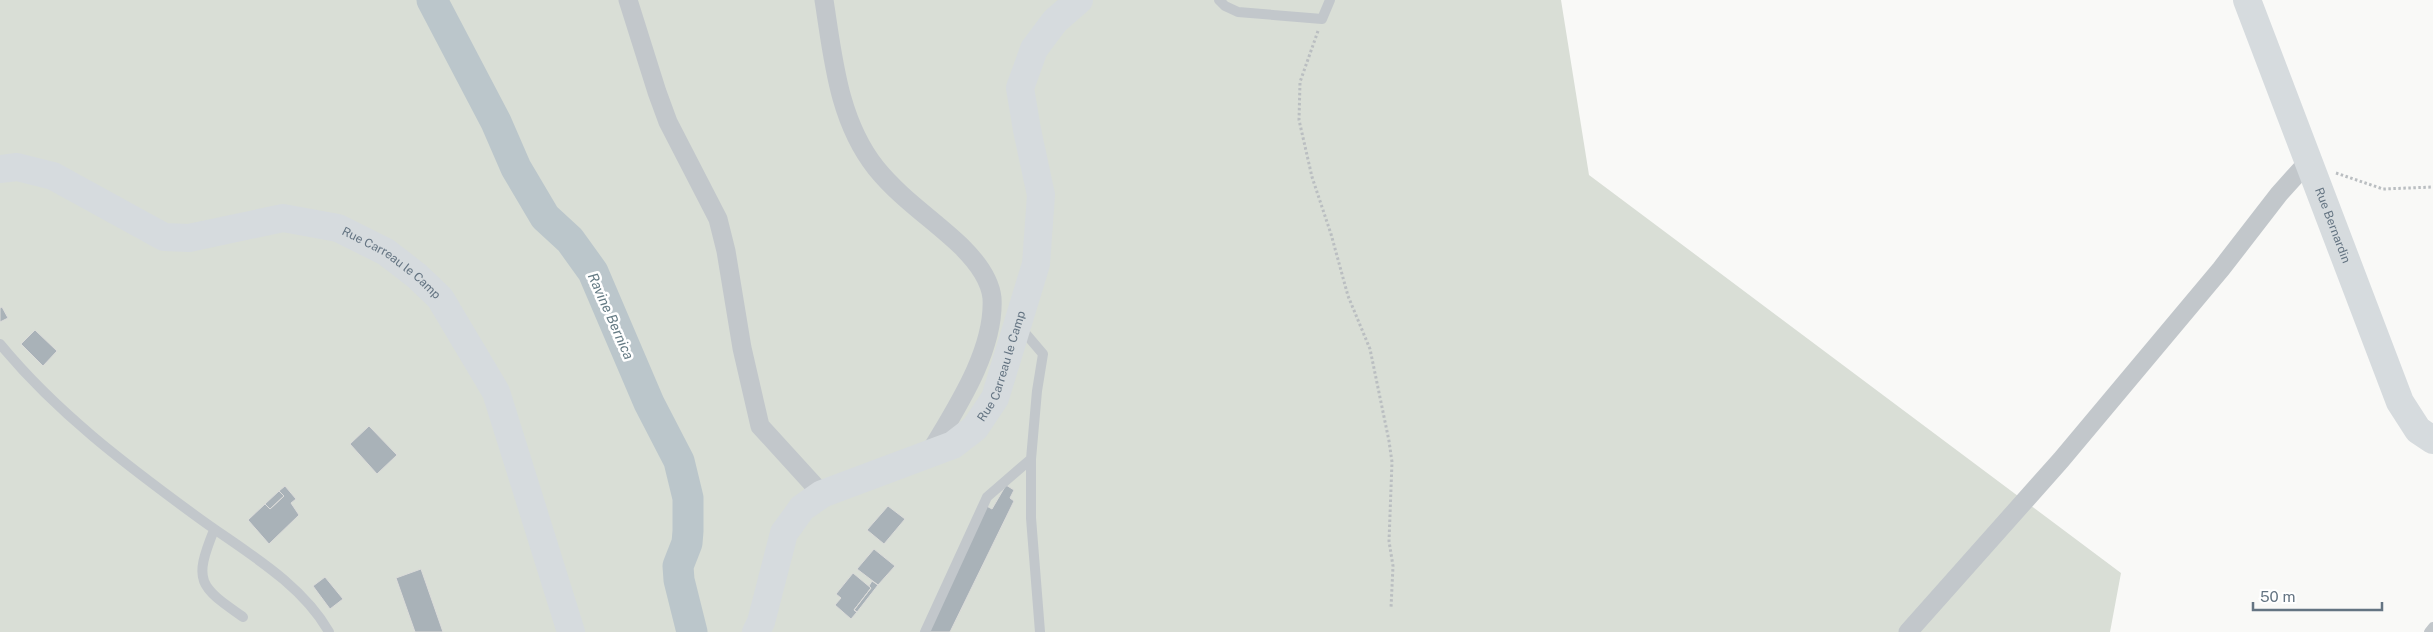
<svg xmlns="http://www.w3.org/2000/svg" width="2433" height="632" font-family="'Public Sans',sans-serif">
<rect width="100%" height="100%" fill="#f9f9f7"/>
<!-- green -->
<path fill="#d9ded6" d="M0 0H1561L1589 175 2121 573 2110 632H0Z"/>
<g fill="none" stroke-linecap="round" stroke-linejoin="round">
<!-- river -->
<path stroke="#bbc6cb" stroke-width="31" d="M432 0 496 122 516 168 545 217 570 240 593 272 649 403 679 461 688 498V531L687 543 678 566 679 580 692 632"/>
</g>
<!-- building -->
<path fill="#a9b2b8" stroke="#dbdbd9" d="M2 307 8 318 0 322V308Z
M35 330 57 351 43 366 21 344Z
M369 426 397 455 377 474 350 444Z
M1006 485 1014 490 1010 498 1014 501 950 632H920L983 504 992 509Z
M285 486 296 499 291 503 299 515 269 544 248 520 265 504 270 509 284 496 279 491Z
M279 491 284 496 270 509 265 504Z
M888 506 905 519 884 544 867 530Z
M874 549 895 566 878 585 857 569Z
M421 569 443 632H415L396 578Z
M853 573 871 588 854 610 857 612 851 619 835 605 841 598 836 594Z
M325 577 343 599 330 609 313 586Z
M872 581 878 585 857 612 854 610 871 588 869 586Z"/>
<g fill="none" stroke-linecap="round" stroke-linejoin="round">
<!-- path -->
<path stroke="#babec1" stroke-width="3" stroke-dasharray="2.5 2.5" stroke-linecap="butt" d="M1318 31 1300 82 1299 120 1312 177 1331 234 1348 296 1370 349 1389 441 1392 462 1389 541 1393 566 1391 608
M2336 173 2383 189 2433 187"/>
<!-- lane -->
<path stroke="#c2c7cb" stroke-width="10" d="M1219 0 1225 6 1238 12 1322 19 1330 0
M1020 327 1043 354 1037 391 1031 459V518L1040 632
M0 344C56 412 125 464 196 516 242 550 300 581 329 632
M214 530C193 582 199 586 243 617
M925 632 987 497 1031 459
M2429 632 2433 627"/>
<!-- street -->
<path stroke="#c2c7cb" stroke-width="19" d="M628 0 657 92 668 122 718 219 726 251 742 348 760 426 822 494
M824 0C833 57 838 120 876 168 901 199 934 220 962 247 975 260 990 279 992 298 995 351 955 410 929 454
M1908 632 2061 460 2221 269 2279 194 2307 163"/>
<!-- secondary -->
<g stroke="#d6dbde" stroke-width="28">
<path id="s1" d="M0 169 17 167 53 176 164 237 189 238 283 218 338 228 386 252 417 276 440 298 496 392 571 632"/>
<path id="s2" d="M756 632 761 622 784 533 802 508 822 494 953 445 975 428 995 398 1036 264 1041 195 1027 130 1020 88 1034 49 1055 21 1079 0"/>
</g>
<!-- primary -->
<path stroke="#d6dbde" stroke-width="28" id="s3" d="M2247 0 2400 402 2418 430 2433 440"/>
</g>
<g text-anchor="middle" dominant-baseline="central" stroke-width="5" stroke-linejoin="round" paint-order="stroke">
<!-- street labels -->
<g font-size="12" fill="#647482" stroke="#fff">
<text stroke="none"><textPath href="#s3" startOffset="241">Rue Bernardin</textPath></text>
<text stroke="none"><textPath href="#s1" startOffset="422">Rue Carreau le Camp</textPath></text>
<text stroke="none"><textPath href="#s2" startOffset="394">Rue Carreau le Camp</textPath></text>
</g>
<!-- water labels -->
<g font-size="14" font-style="italic" fill="#647a83" stroke="#fff">
<text transform="translate(611 316) rotate(66)">Ravine Bernica</text>
</g>
</g>
<!-- scale -->
<path d="M2253 602v8h129v-8" fill="none" stroke="#647482" stroke-width="2.5"/>
<text x="2260" y="602" font-size="15" fill="#647482" stroke="#ffffff" stroke-width="4" paint-order="stroke">50 m</text>
</svg>
